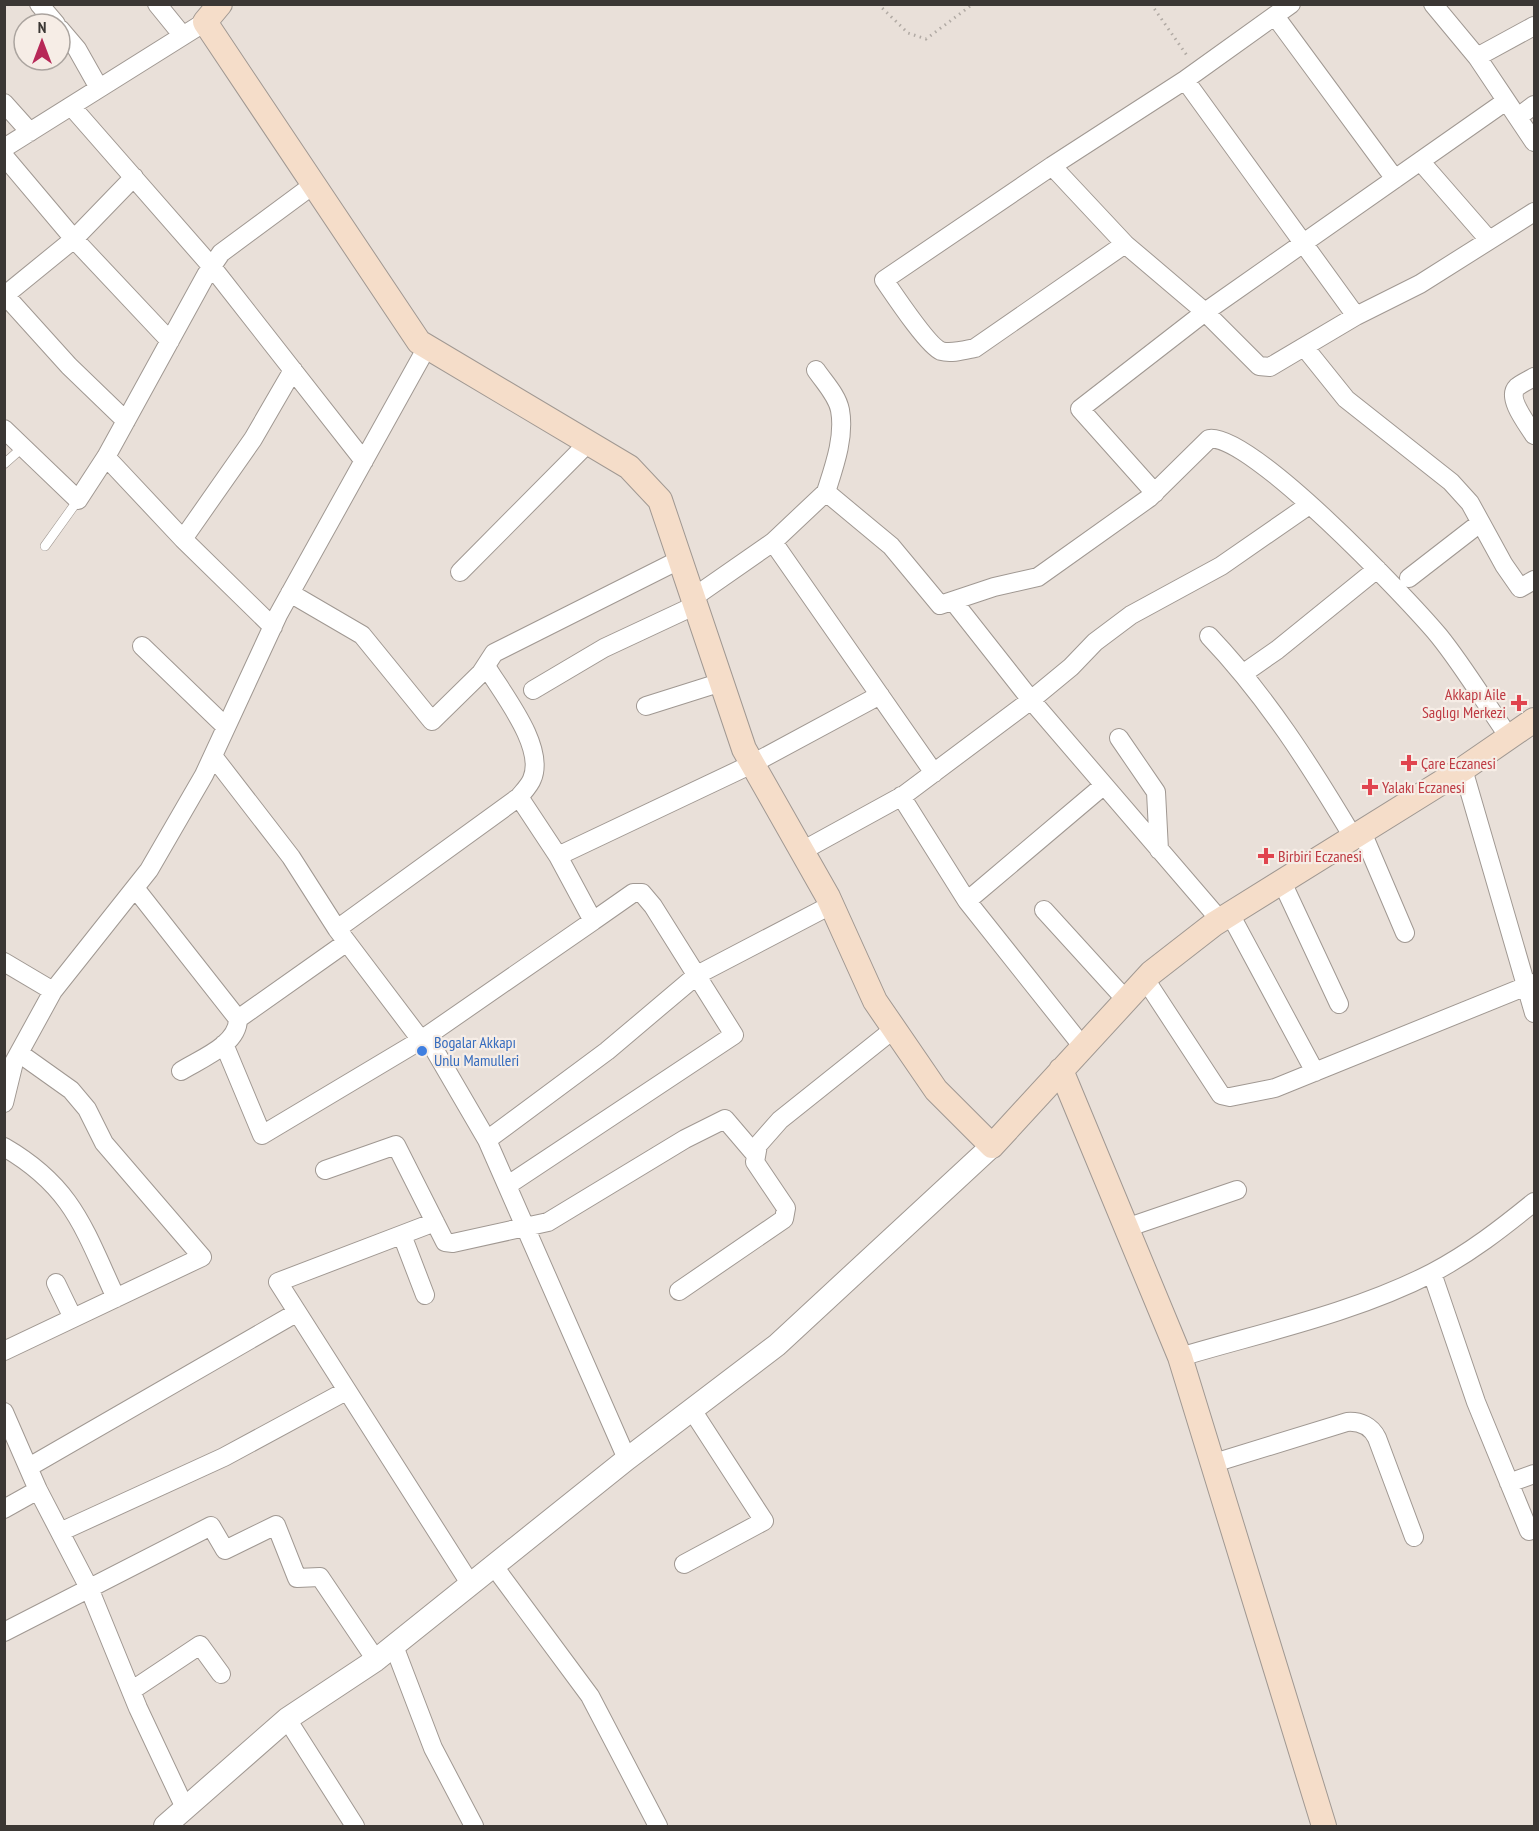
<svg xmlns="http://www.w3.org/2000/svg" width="1539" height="1831" font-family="'PT Sans Narrow',sans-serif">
<rect width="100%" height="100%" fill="#e9e0d9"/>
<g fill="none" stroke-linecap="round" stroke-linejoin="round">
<!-- service casing -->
<g stroke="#a09892" stroke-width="10">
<path id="service" d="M4 464 22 448
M45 546 78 500"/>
</g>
<!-- minor casing -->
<g stroke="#a09892" stroke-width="20">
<path id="minor" d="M39 4 56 24
M157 4 183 36
M1291 4 1185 80 1052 166 1125 244 1205 312 1259 366 1270 367 1356 316 1420 284 1534 212
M1433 4 1477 57 1534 142
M1275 16 1395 179
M60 29 77 49 99 88
M1477 57 1534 26
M1185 80 1356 316
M4 103 30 132
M71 106 212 267 364 461
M1518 117 1534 105
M4 148 205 22
M4 156 74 239 170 341
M1421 162 1489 240
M1052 166 884 280C893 293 928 346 941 351 951 354 965 350 975 348L1125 244
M4 294 69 366 126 421
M4 296 74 239 134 177
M1305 348 1346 399 1451 482 1470 503 1504 565 1520 588 1534 580
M816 370C824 382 837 395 840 410 845 437 834 467 826 492L891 546 940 605 994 587 1038 577 1149 498 1209 439C1249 431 1409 600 1439 636 1464 667 1486 704 1509 737
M1534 377C1529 380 1522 383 1517 387 1506 398 1528 425 1534 435
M4 429 78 500 106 457 206 275 221 253 313 185
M106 457 183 539 253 439 293 370
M1155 493 1080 409 1205 312 1506 101
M183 539 273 627
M773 542 934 773
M460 572 588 443
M1409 578 1480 523
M290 593 362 635 432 721 481 673 494 653 681 559
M694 597 773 542 826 492
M953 601 1031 700 1220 920
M1209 636C1267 697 1310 765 1353 837
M142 646 226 727
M486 666C502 693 546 747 532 779 530 785 523 792 519 797L558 856 752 764 880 695
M1244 673 1277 650 1377 569
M533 690 604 648 696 605
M646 706 722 682
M1119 738 1156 792 1159 850
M213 756 291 857 337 929 421 1040 593 921 558 856
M1463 769 1534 1013
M901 796 967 901 1103 786
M1362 832 1405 933
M802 851 904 795 1031 700 1071 667 1095 642 1131 615 1221 566 1309 505
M1282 882 1339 1004
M135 888 238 1019C238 1045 200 1059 181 1071
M967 901 1083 1047
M1044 910 1126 1000
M1230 914 1315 1072
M337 929 519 797
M4 962 53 991
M1145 979 1221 1095 1230 1097 1275 1088 1534 983
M238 1019 347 942
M427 1037 487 1140 627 1459
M224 1044 262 1135 421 1040
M4 1103 14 1062 53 991 149 870 204 775 278 615 427 347
M487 1140 607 1051 697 975 831 905
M4 1147C73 1187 84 1229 116 1298
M325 1170 396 1145 445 1242 453 1243 548 1222 685 1139 725 1119 754 1153
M508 1185 734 1035 653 906 642 893H633L593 921
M435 1222 278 1282 471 1585
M1126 1228 1237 1190
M402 1235 425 1295
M1432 1273 1476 1402 1529 1531
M56 1283 73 1318
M679 1291 784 1219 786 1208 755 1162 758 1145 780 1120 894 1029
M4 1351 202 1257 104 1143 87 1109 71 1090 19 1053
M1180 1357C1264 1332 1354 1313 1432 1273 1470 1253 1502 1228 1534 1202
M4 1412 38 1490 89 1588 138 1708 185 1808
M1214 1463 1347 1422C1360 1421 1371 1426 1377 1438L1414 1537
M29 1467 296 1313
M1509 1483 1534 1474
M4 1509 38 1490
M60 1532 224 1457 346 1391
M684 1564 764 1521 692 1410
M493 1565 590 1696 658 1826
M4 1632 211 1526 225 1550 276 1525 297 1578 320 1577 376 1660
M394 1646 433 1748 474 1826
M131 1691 200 1645 221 1674
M287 1719 355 1826"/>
</g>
<!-- tertiary casing -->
<g stroke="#a09892" stroke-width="24">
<path id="tertiary" d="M165 1826 287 1719 376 1660 627 1459 777 1345 992 1146"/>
</g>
<!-- secondary casing -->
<g stroke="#a09892" stroke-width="26">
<path id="secondary" d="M220 4 205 22 419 342 629 467 660 500 744 749 828 897 875 1001 936 1090 992 1146 1151 973 1214 924 1463 769 1534 720
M1061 1070 1180 1357 1324 1826"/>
</g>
<!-- path -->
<path stroke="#b1aaa4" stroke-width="3" stroke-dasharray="1.5 4.5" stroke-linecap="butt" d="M878 4 908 33 926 39 973 4
M1151 4 1188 57"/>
<!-- service -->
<use href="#service" stroke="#fff" stroke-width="9"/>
<!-- minor -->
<use href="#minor" stroke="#fff" stroke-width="18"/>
<!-- tertiary -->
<use href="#tertiary" stroke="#fff" stroke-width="22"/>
<!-- secondary -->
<use href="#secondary" stroke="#f5ddc9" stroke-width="24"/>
</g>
<!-- markers -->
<g fill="#e0444e" stroke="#f6ede6" stroke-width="2">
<path d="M1516 694h6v6h6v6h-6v6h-6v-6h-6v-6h6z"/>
<path d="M1406 754h6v6h6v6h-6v6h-6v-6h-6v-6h6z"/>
<path d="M1367 778h6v6h6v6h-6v6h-6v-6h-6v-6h6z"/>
<path d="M1263 847h6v6h6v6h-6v6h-6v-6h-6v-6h6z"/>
</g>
<circle fill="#3f7fe0" stroke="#f6ede6" stroke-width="2" cx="422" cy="1051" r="6"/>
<g text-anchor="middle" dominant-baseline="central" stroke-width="4.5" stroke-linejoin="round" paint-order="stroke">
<!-- health labels -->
<g font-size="16" fill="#be3a42" stroke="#f6ede6" text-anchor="start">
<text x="1506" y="694" text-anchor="end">Akkapı Aile<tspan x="1506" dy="18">Saglıgı Merkezi</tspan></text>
<text x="1421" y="763">Çare Eczanesi</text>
<text x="1382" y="787">Yalakı Eczanesi</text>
<text x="1278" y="856">Birbiri Eczanesi</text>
</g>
<!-- shop labels -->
<g font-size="16" fill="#366cbe" stroke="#f6ede6" text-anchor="start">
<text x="434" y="1042">Bogalar Akkapı<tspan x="434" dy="18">Unlu Mamulleri</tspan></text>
</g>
</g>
<!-- border -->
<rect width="1539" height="1831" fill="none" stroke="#3b3734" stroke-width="12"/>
<!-- north arrow -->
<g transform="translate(42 42)"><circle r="28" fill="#f6ede6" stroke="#aba49f" stroke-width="1.5"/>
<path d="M0-4.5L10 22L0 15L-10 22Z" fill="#b72857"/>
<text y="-9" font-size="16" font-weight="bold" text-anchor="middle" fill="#3b3734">N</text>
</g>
</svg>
